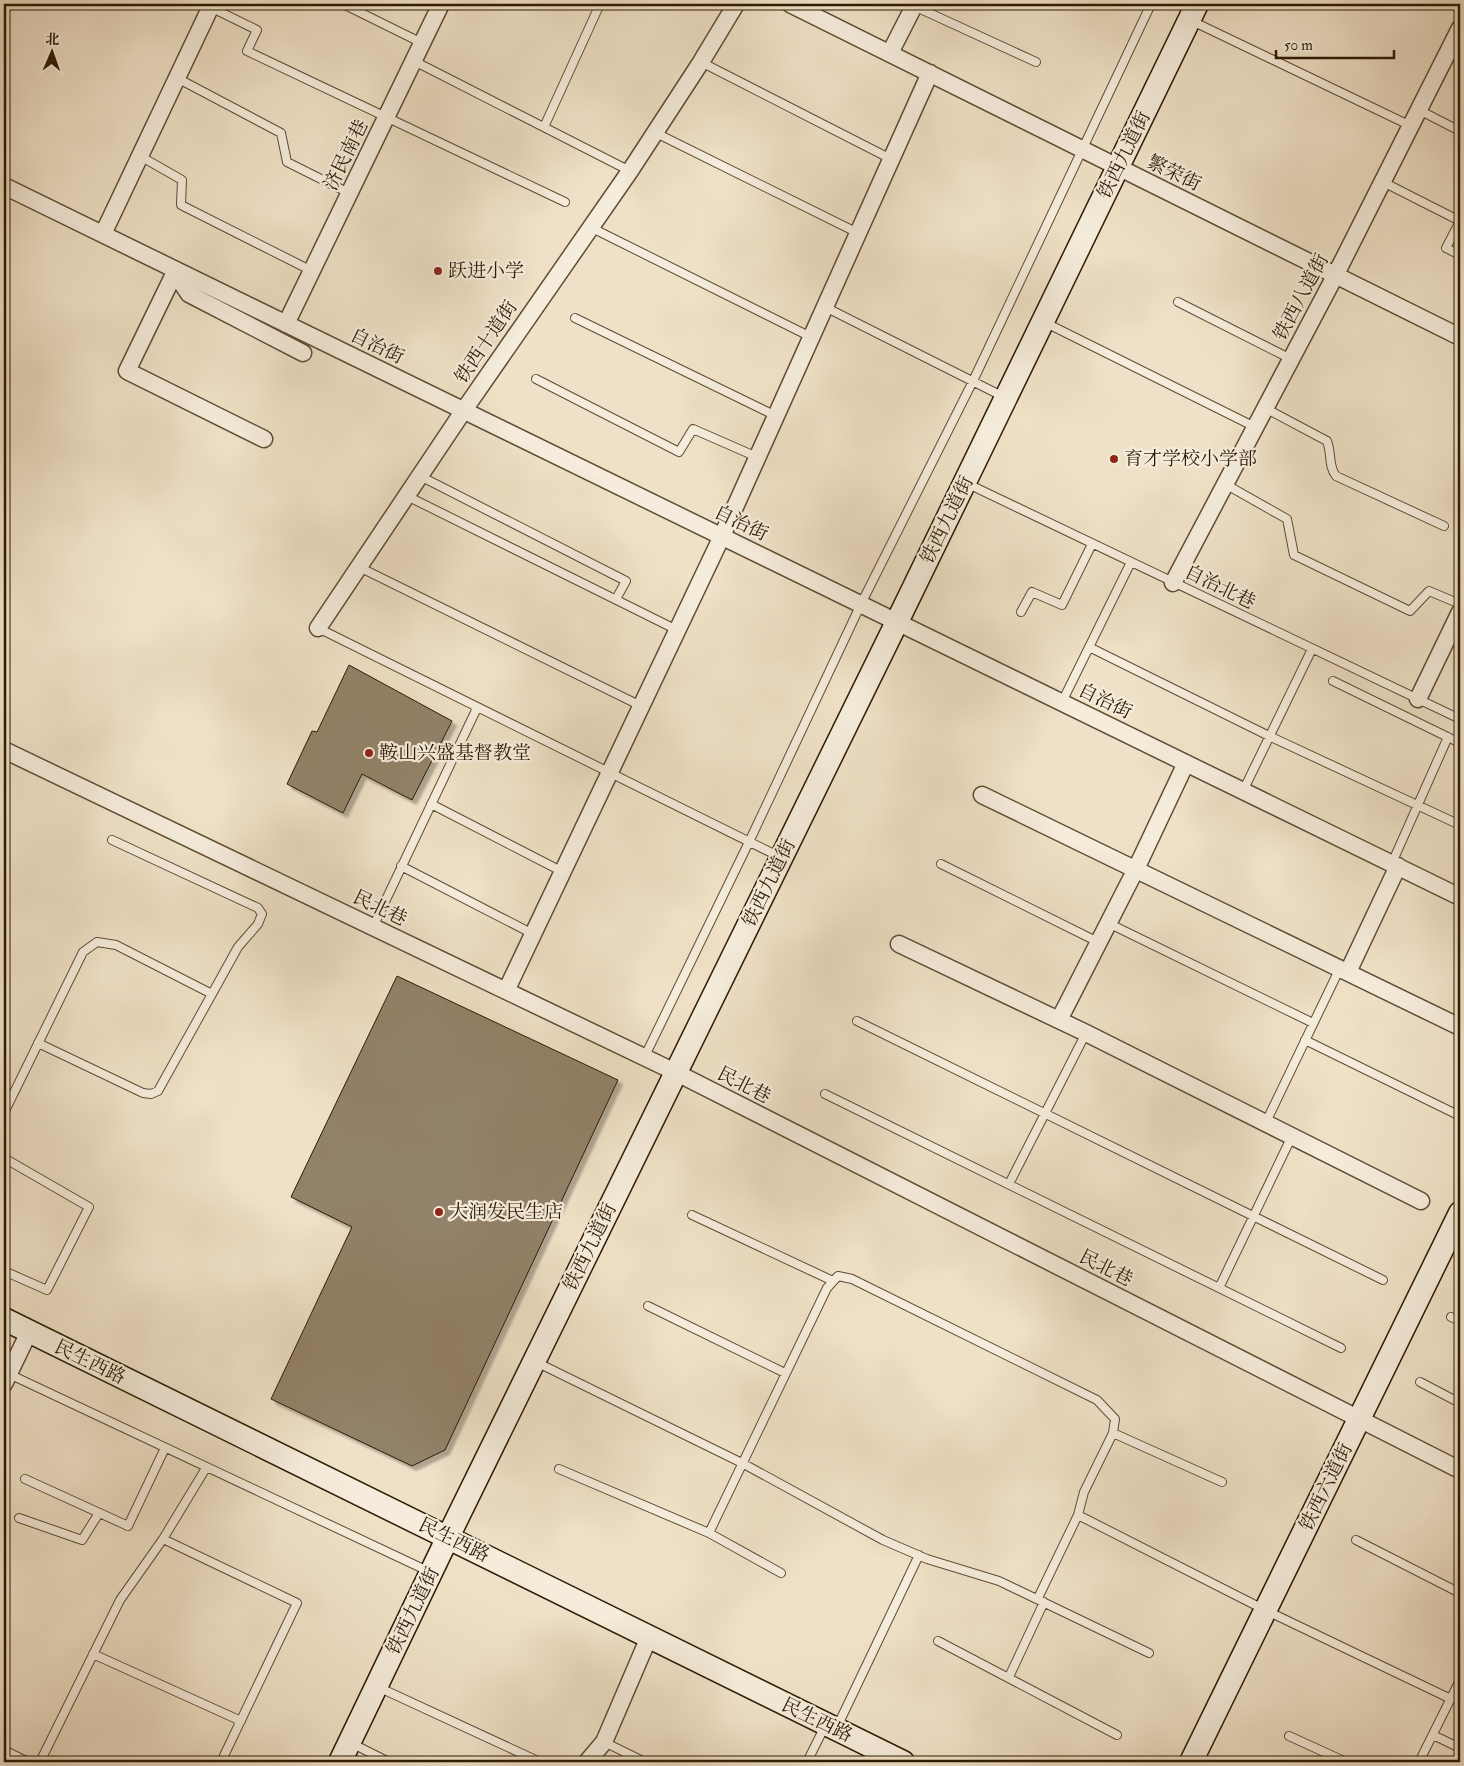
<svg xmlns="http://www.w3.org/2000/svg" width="1464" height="1766" font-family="'IM FELL Double Pica','Noto Serif SC',serif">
<defs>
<filter id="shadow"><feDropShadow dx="4.5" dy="4.5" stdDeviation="1" flood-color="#0004"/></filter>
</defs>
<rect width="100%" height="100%" fill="#efe1c7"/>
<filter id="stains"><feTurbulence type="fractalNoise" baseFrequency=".004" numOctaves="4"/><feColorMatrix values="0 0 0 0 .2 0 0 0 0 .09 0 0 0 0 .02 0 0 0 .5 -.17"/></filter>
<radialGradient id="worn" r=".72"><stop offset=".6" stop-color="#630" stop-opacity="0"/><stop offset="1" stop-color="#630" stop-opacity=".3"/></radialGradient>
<!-- building -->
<path fill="#928269" stroke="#2d1b03" filter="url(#shadow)" d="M349 665 452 721 412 800 362 774 343 813 287 784 312 731 317 732Z
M397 976 618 1080 445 1450 412 1466 271 1399 352 1227 291 1197Z"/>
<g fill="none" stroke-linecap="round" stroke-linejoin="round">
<!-- service casing -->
<g stroke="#5e4c34" stroke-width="10">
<path id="service" d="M343 4 422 43
M914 6 1036 62
M210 7 257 30 247 51 565 202
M1192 21 1411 126
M414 61 630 171
M701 62 891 159
M177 78 281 133 287 162 349 193
M1419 110 1460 131
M544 127 600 4
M656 133 858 233
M140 156 182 180 181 205 312 271
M1383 182 1460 221 1446 248 1460 255
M590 227 811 337
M1178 302 1291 359
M825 307 1004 397
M575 318 776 416
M1044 322 1255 427
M536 379 679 452 693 429 757 457
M1265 408 1327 441C1332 454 1328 466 1336 476L1444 526
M420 476 626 581 616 599
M966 483 1460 719
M1225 484 1287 519 1294 555 1410 611 1429 591 1460 604
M407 496 677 630
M359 567 641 706
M1021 612 1032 592 1062 605 1092 544
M318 628 780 857
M1089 647 1269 736 1460 825
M1333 681 1460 743
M1062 702 1131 562
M1243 791 1312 649
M431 804 563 872
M1392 863 1448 737
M941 864 1098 942
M401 866 533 934
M1108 923 1313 1023
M373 927 477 708
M857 1021 1383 1280
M1305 1040 1460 1116
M38 1043 143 1093 151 1094 158 1091 212 994
M644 1058 749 842 861 604 973 381 1151 4
M825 1094 1341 1348
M4 1113 83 952 97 942 116 945 212 994 238 947 258 924 262 914 258 908 112 840
M1266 1122 1340 968
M4 1158 89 1207 47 1290 4 1271
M1009 1184 1086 1033
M692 1215 833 1281
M1219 1288 1292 1136
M648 1306 785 1373
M1451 1317 1460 1321
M536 1362 742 1463 883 1540 927 1559 999 1581 1149 1653
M9 1374 430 1572
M1420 1382 1460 1403
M1113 1433 1222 1482
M559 1469 709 1533 781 1573
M25 1479 128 1526 165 1448
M1078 1515 1265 1610 1451 1699
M19 1518 82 1540 99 1513
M709 1533 827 1288 838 1276 852 1279 1097 1400 1115 1419 1113 1433 1084 1492 1078 1515 1038 1598
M163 1539 297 1603 221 1762
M1356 1540 1460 1593
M938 1641 1117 1735
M93 1654 241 1721
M1009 1677 1044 1602
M378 1687 540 1762
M837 1727 919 1555
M1433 1735 1460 1748
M1289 1736 1346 1762
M604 1742 645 1762
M351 1743 389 1762
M4 1750 28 1762
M40 1762 120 1600 163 1539 206 1468
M807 1762 825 1726
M1419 1762 1460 1680"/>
</g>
<!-- minor casing -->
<g stroke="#5e4c34" stroke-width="19">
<path id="minor" d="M790 4 1460 337
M890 53 915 4
M4 186 1460 897
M103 234 212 4
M176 270 127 371 264 439
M175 273 189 294 303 353
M286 324 441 4
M1173 583 1335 276 1460 28
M318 628 464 410 630 171 701 62 736 4
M1418 699 1460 612
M4 750 671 1070 1460 1470
M982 795 1460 1027
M899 944 1086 1033 1421 1201
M1348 972 1398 866
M506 991 722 536 930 73
M1059 1020 1136 869 1186 763
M4 1384 29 1332
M587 1762 604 1742 649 1637"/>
</g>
<!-- secondary casing -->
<g stroke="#2d1b03" stroke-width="25">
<path id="secondary" d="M4 1319 903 1762
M340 1762 448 1537 897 622 1197 4
M1191 1762 1460 1213"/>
</g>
<!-- service -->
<use href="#service" stroke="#f5ecdb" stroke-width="8"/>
<!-- minor -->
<use href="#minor" stroke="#f5ecdb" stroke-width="16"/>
<!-- secondary -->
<use href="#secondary" stroke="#f5ecdb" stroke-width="22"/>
</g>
<!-- markers -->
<g fill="#8f2418" stroke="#f5ecdb" stroke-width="2">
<circle cx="438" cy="271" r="5"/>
<circle cx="1114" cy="459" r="5"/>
<circle cx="369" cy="753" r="5"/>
<circle cx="439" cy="1212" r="5"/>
</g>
<g text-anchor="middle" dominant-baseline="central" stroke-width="4.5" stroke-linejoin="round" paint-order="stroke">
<!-- street labels -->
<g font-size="19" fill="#2d1b03" stroke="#f5ecdb">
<text transform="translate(346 155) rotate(-64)">济民南巷</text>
<text transform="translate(1124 155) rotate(-64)">铁西九道街</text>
<text transform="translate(1174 173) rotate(26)">繁荣街</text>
<text transform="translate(1301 297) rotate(-62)">铁西八道街</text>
<text transform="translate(486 342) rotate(-56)">铁西十道街</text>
<text transform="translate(377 346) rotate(26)">自治街</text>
<text transform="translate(947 520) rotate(-64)">铁西九道街</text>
<text transform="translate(741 523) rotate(26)">自治街</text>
<text transform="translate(1220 587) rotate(26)">自治北巷</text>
<text transform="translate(1105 701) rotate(26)">自治街</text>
<text transform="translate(769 883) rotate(-64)">铁西九道街</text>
<text transform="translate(380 908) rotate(26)">民北巷</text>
<text transform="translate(744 1085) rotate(27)">民北巷</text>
<text transform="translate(590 1247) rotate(-64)">铁西九道街</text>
<text transform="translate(1106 1268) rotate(27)">民北巷</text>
<text transform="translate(90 1362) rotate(26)">民生西路</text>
<text transform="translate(1326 1487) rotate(-64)">铁西六道街</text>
<text transform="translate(454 1540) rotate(26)">民生西路</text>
<text transform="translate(413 1611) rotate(-64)">铁西九道街</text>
<text transform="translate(817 1720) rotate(26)">民生西路</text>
</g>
<!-- poi labels -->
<g font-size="19" fill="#2d1b03" stroke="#f5ecdb" text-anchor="start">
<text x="448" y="271">跃进小学</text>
<text x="1124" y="459">育才学校小学部</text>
<text x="379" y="753">鞍山兴盛基督教堂</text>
<text x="449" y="1212">大润发民生店</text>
</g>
</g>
<!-- margin -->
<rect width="1464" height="1766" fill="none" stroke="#efe1c7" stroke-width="20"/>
<rect x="5" y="5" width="1454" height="1756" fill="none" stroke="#2d1b03" stroke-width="2.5"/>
<rect x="10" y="10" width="1444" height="1746" fill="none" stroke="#2d1b03"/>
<!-- north arrow -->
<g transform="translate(52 52) rotate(2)" stroke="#f5ecdb" stroke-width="4" paint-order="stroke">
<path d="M0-4L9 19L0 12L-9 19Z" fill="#2d1b03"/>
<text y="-8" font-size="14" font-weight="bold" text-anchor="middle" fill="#2d1b03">北</text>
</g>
<!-- scale -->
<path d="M1276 50v8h118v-8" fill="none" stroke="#2d1b03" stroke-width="2.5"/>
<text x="1284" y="50" font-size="15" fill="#2d1b03" stroke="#f5ecdb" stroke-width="4" paint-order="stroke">50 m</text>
<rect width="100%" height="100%" filter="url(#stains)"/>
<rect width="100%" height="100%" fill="url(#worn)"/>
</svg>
